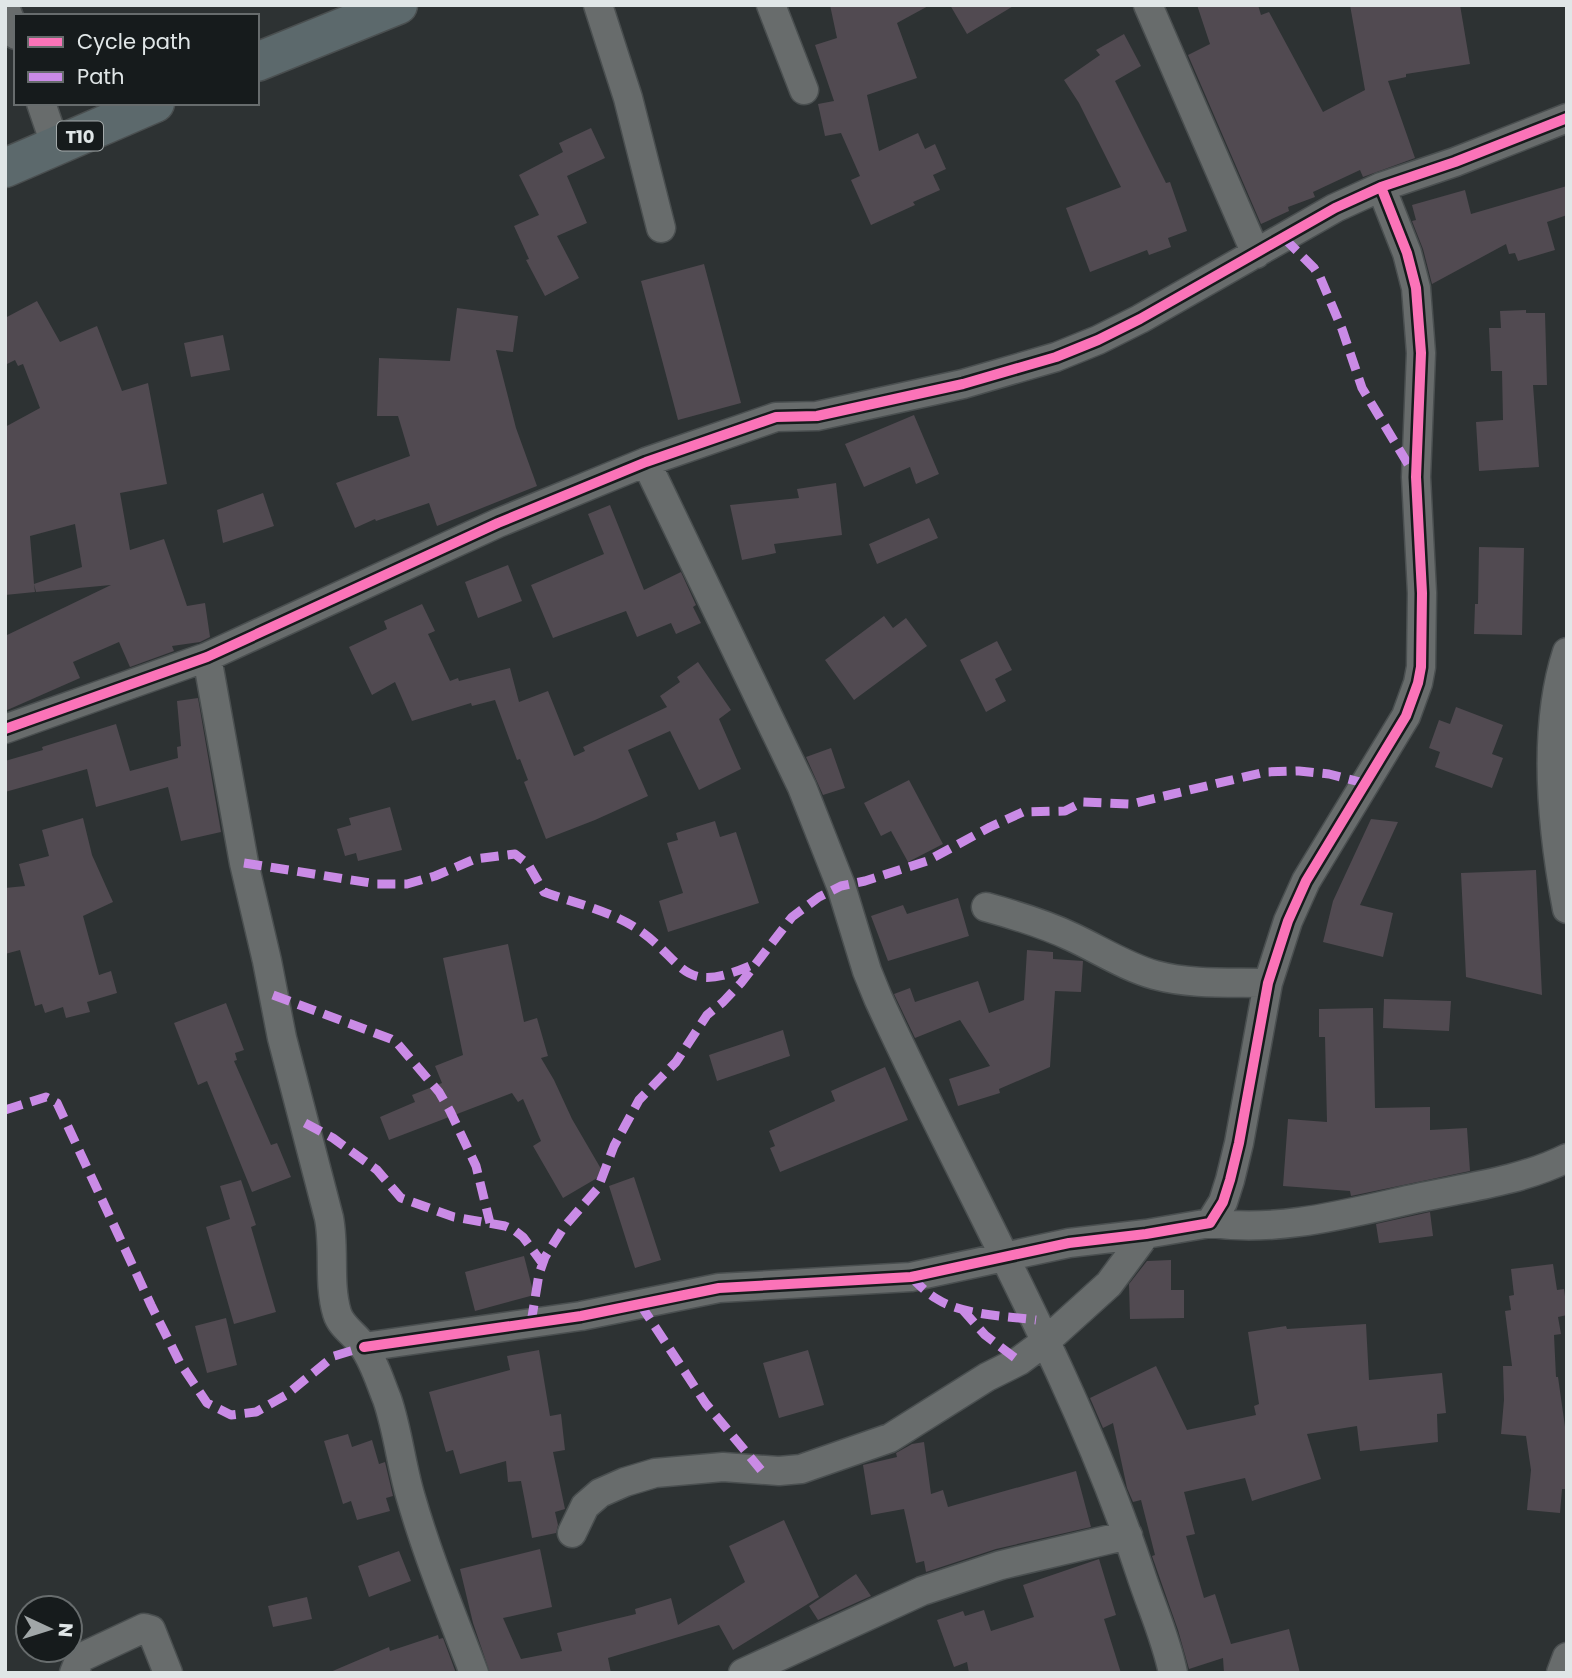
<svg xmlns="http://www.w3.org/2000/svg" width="1572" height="1678" font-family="Poppins,sans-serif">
<rect width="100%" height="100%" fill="#2d3233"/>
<!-- building -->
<path fill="#514a51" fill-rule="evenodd" d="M830 5H930L897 23 917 78 867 95 879 151 918 133 925 149 935 144 946 169 933 175 940 190 913 202 915 205 871 225 851 180 860 176 841 133 825 136 818 104 834 101 815 45 837 38Z
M950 5H1015L967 34Z
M1197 5H1258L1261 15 1269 12 1323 112 1365 90 1350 5H1460L1470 64 1406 74V77L1388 81 1415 158 1363 177 1360 170 1313 192 1315 197 1288 207 1289 211 1261 224 1188 55 1210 44Z
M1124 34 1141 66 1115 81 1166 183 1170 182 1187 231 1168 238 1171 247 1149 255 1147 250 1090 272 1066 208 1121 187 1079 103 1064 80 1100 55 1096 50Z
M591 128 605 158 567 176 587 223 557 236 579 278 545 296 526 260 529 259 514 226 539 215 519 175 563 152 559 143Z
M1567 186V215L1547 222 1555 250 1518 261 1515 253 1509 254 1506 244 1432 284 1423 249 1412 221 1416 220 1412 205 1465 190 1471 214Z
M704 264 741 403 678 420 641 281Z
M37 301 60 342 97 326 122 391 148 383 167 484 120 493 130 550 164 539 187 606 205 603 210 637 200 642 172 646 174 651 130 667 119 642 73 662 80 678 5 711V636L111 585 36 592 34 584 35 592 5 595V427L40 408 23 364 18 366 15 360 5 365V318ZM75 524 82 567 34 584 30 536Z
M457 308 518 316 513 352 496 350 516 428 537 486 437 526 429 503 376 521 375 519 355 528 336 483 410 456 398 416H377L379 358 450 361Z
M1526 310V313H1545L1547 385H1533L1539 467 1479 471 1476 422 1503 420 1502 371H1491L1489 328H1501L1500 311Z
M223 335 230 370 191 377 184 343Z
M914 415 939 474 916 484 910 467 864 487 845 444Z
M836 483 842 535 774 544 776 553 742 560 730 505 799 498 797 489Z
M263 493 274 526 223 543 217 510Z
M610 505 644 590 681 572 696 605 693 607 701 623 676 634 671 623 637 637 626 611 553 638 531 585 604 554 588 514Z
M929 518 938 538 877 564 869 544Z
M1479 547 1524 548 1522 635 1474 634 1475 604H1478Z
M508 565 522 601 478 618 465 582Z
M422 604 435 631 428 634 450 681 458 678 459 681 510 668 519 702 548 691 574 756 585 751 583 747 667 707 660 696 680 682 677 677 698 662 731 710 719 719 741 769 699 790 670 731 628 750 648 796 595 820 546 839 524 782 528 780 520 759 517 760 495 700 472 706 471 703 412 721 395 682 372 695 349 647 387 629 384 621Z
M884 616 893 628 906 618 927 646 854 700 825 660Z
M997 641 1012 670 995 679 1006 701 986 712 960 660Z
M198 698 221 832 181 841 168 787 96 807 87 769 5 792V761L43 750 42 747 116 724 130 771 178 758 177 747 181 746 177 701Z
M1456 707 1503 725 1492 754 1503 758 1492 788 1435 767 1440 752 1429 748 1439 720 1450 724Z
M831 748 845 788 823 795 806 757Z
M909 780 943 844 908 862 891 831 881 836 864 803Z
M390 807 402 850 358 861 356 853 345 856 337 829 351 825 349 818Z
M83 818 92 855 113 902 83 916 99 975 111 971 117 993 87 1002 90 1012 66 1018 63 1007 45 1013 42 1004 35 1006 20 950 5 954V888L25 886 19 864 49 856 42 830Z
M1371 819 1398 822 1360 905 1393 913 1383 957 1323 942 1333 901Z
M715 821 720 837 736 832 759 903 668 932 659 901 683 893 667 843 678 840 676 833Z
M1536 870 1542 995 1466 977 1461 873Z
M958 898 969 936 888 961 871 916 903 905 907 914Z
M508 944 524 1022 537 1018 548 1056 541 1058 554 1080 572 1119 604 1174 563 1198 533 1146 541 1141 523 1099 518 1102 512 1093 389 1140 380 1117 415 1102 412 1095 442 1083 435 1066 463 1055 443 958Z
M1027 950 1053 952V959L1083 961 1081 992 1055 991 1050 1067 999 1089 1000 1093 958 1106 949 1079 990 1066 960 1020 915 1038 894 994 910 988 915 1002 978 981 989 1013 1024 1000Z
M1384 999 1451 1001 1449 1031 1383 1028Z
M226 1003 244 1050 235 1053 237 1060 234 1061 271 1145 277 1143 291 1177 252 1192 207 1081 198 1085 174 1023Z
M1373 1008 1375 1108 1430 1107V1130L1467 1128 1470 1171 1351 1196 1350 1191 1283 1186 1288 1119 1327 1122 1325 1037H1319V1009Z
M783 1030 790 1056 717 1081 709 1055Z
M885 1067 908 1120 780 1172 770 1148 775 1146 769 1131 835 1101 831 1091Z
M634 1177 661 1260 635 1268 609 1186Z
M241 1180 256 1225 251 1227 276 1312 234 1324 206 1227 230 1219 220 1186Z
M1430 1212 1433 1236 1379 1243 1376 1224Z
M524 1256 534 1295 475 1311 465 1272Z
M1171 1260V1290H1184V1318L1130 1319 1129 1284 1147 1261Z
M1553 1264 1557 1290 1564 1289 1567 1311V1315L1558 1317 1561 1334 1554 1335 1556 1377H1558L1567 1441V1489H1562L1560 1513 1527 1510 1531 1470 1526 1436 1501 1434 1504 1400 1503 1366H1512L1505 1311 1511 1310 1509 1296 1514 1295 1511 1269Z
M226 1318 237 1365 207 1373 195 1326Z
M1366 1324 1369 1380 1442 1373 1446 1413 1437 1414 1438 1442 1360 1451 1357 1426 1307 1434 1321 1479 1252 1501 1245 1478 1184 1492 1195 1534 1186 1536 1204 1598 1215 1594 1231 1644 1289 1629 1300 1673H1224L1223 1658 1189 1669 1178 1630 1152 1556 1155 1555 1141 1500 1133 1502 1127 1488 1113 1423 1103 1428 1090 1398 1156 1366 1187 1430 1256 1415 1254 1406 1259 1404 1248 1332 1286 1326 1287 1329Z
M539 1350 550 1416 561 1414 565 1450 553 1452 565 1509 555 1512 558 1525 556 1533 532 1538 521 1481 508 1482 506 1461 460 1474 453 1450 446 1452 429 1392 510 1370 507 1356Z
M808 1350 824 1405 779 1418 763 1363Z
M348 1434 352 1447 372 1440 379 1464 385 1462 393 1496 386 1498 390 1511 357 1520 351 1501 343 1504 324 1441Z
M924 1442 931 1494 943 1490 948 1507 1076 1471 1091 1527 996 1549 926 1572 924 1561 916 1563 904 1509 871 1515 863 1465 897 1457 896 1453 912 1444Z
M784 1520 819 1597 733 1650 719 1625 608 1658 611 1673H490L473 1623 460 1569 540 1549 552 1607 503 1618 521 1659 562 1651 557 1633 636 1614 635 1609 671 1598 678 1625 745 1582 729 1546Z
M399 1551 411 1581 369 1597 358 1566Z
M1099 1559 1116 1615 1104 1619 1121 1673H969L967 1662 954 1667 937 1620 963 1611 965 1616 984 1610 991 1631 1034 1617 1023 1585Z
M856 1574 871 1596 818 1620 809 1606Z
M307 1597 312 1619 273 1627 268 1606Z
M438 1635 439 1639 443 1638 456 1673H328L389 1647 390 1651Z"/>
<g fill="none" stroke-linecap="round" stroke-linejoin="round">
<!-- minor casing -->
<g stroke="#4a4f50" stroke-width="31">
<path id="minor" d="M598 5 628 98 661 228
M771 5 804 90
M1148 5 1256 254
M5 7 16 35
M41 103 56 147
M646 462 802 787 841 886 867 971 878 998C965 1189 1074 1372 1140 1572 1151 1606 1166 1638 1173 1673
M1567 652C1542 729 1552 830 1567 909
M207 657 244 863 267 961 282 1038 329 1218C335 1249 328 1283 337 1313 341 1327 355 1334 363 1346 374 1361 380 1382 387 1399 398 1431 401 1465 411 1498 428 1557 452 1615 474 1673
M5 729 207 657 498 523 646 462 776 417 817 416 963 384 1056 357 1098 340 1140 319 1335 208 1381 187 1455 162 1567 118
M986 907C1015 915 1045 924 1072 937 1100 950 1126 967 1155 975 1192 985 1231 982 1268 983
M1210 1223C1282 1233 1352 1212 1422 1197 1470 1187 1523 1180 1567 1158
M364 1347 581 1316 719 1288 911 1277 1069 1243 1146 1234 1210 1223 1223 1202 1230 1180 1239 1143 1268 983 1288 921 1306 881 1406 716 1418 683 1421 667 1422 593 1416 477 1421 353 1416 288 1407 253 1381 187
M572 1533 585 1506 600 1493 625 1482 655 1473 723 1467 779 1471 801 1469 890 1438 987 1377 1019 1361 1046 1341 1109 1284 1146 1234
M74 1673 80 1658 144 1628 151 1630 168 1673
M743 1673 922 1591 1001 1565 1128 1535
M1561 1673 1567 1657"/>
</g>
<!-- highway casing -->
<g stroke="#4a4f50" stroke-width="41">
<path id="highway" d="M257 62 398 5
M5 168 155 103"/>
</g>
<!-- minor -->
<use href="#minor" stroke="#686c6c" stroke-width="28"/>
<!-- highway -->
<use href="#highway" stroke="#5c696c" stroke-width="38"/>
<!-- quiet -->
<path stroke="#ca8be6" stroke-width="9" stroke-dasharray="18 9" stroke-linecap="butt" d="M1284 238 1314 268 1320 277 1342 329 1362 388 1414 474
M244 863 377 884H407L435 876 475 859 515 854 528 864 544 892C574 903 608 910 636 928 686 961 679 997 752 965
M273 995 391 1039 397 1043 439 1092 450 1111 476 1166 490 1223
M5 1110 46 1097 57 1103 151 1305 180 1363 207 1403 231 1415 256 1412 286 1395 334 1356 364 1347
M305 1123 333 1138 377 1170 401 1198 454 1217 505 1226 514 1230 523 1237 543 1264
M911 1277C919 1285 927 1293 937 1299 962 1315 1006 1316 1036 1320
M640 1304 706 1404 761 1470
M962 1309 985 1335 1019 1361
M531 1323 539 1274 545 1257 564 1227 598 1188 614 1146 639 1100 676 1062 707 1015 723 1002 741 983 792 917 819 897 841 886 865 881 927 861 990 827 1023 812 1065 811 1083 802 1131 804 1265 772 1299 771 1329 774 1364 783"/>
<!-- cycleway casing -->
<g stroke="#161b1c" stroke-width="15">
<path id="cycleway" d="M5 729 207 657 498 523 646 462 776 417 817 416 963 384 1056 357 1098 340 1140 319 1335 208 1381 187 1455 162 1567 118
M364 1347 581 1316 719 1288 911 1277 1069 1243 1146 1234 1210 1223 1223 1202 1230 1180 1239 1143 1268 983 1288 921 1306 881 1406 716 1418 683 1421 667 1422 593 1416 477 1421 353 1416 288 1407 253 1381 187"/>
</g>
<!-- cycleway -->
<use href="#cycleway" stroke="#fb73b8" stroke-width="10"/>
</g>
<g text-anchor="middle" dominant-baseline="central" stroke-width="7" stroke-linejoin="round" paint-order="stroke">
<!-- shield labels -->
<rect fill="#161b1c" stroke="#a3a9aa" stroke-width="2" x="57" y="121.5" width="46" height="29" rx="5"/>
<g font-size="18" font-weight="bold" fill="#e0e6e7">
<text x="80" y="136">T10</text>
</g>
</g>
<!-- border -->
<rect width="1572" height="1678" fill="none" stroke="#e0e6e7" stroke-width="14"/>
<!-- legend -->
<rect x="14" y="14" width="245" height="91" fill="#161b1c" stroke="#676c6d" stroke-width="2"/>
<rect x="28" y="37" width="35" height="10" fill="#fb73b8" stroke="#676c6d" stroke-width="2"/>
<text x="77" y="49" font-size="21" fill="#e0e6e7">Cycle path</text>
<rect x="28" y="72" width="35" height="10" fill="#ca8be6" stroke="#676c6d" stroke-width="2"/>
<text x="77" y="84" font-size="21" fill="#e0e6e7">Path</text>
<!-- north arrow -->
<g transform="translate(49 1629) rotate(94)"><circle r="33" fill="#161b1c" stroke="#676c6d" stroke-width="2"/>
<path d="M0-5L12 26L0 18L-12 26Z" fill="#a1a7a8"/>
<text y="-10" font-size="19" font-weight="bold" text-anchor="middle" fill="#e0e6e7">N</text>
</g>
</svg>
